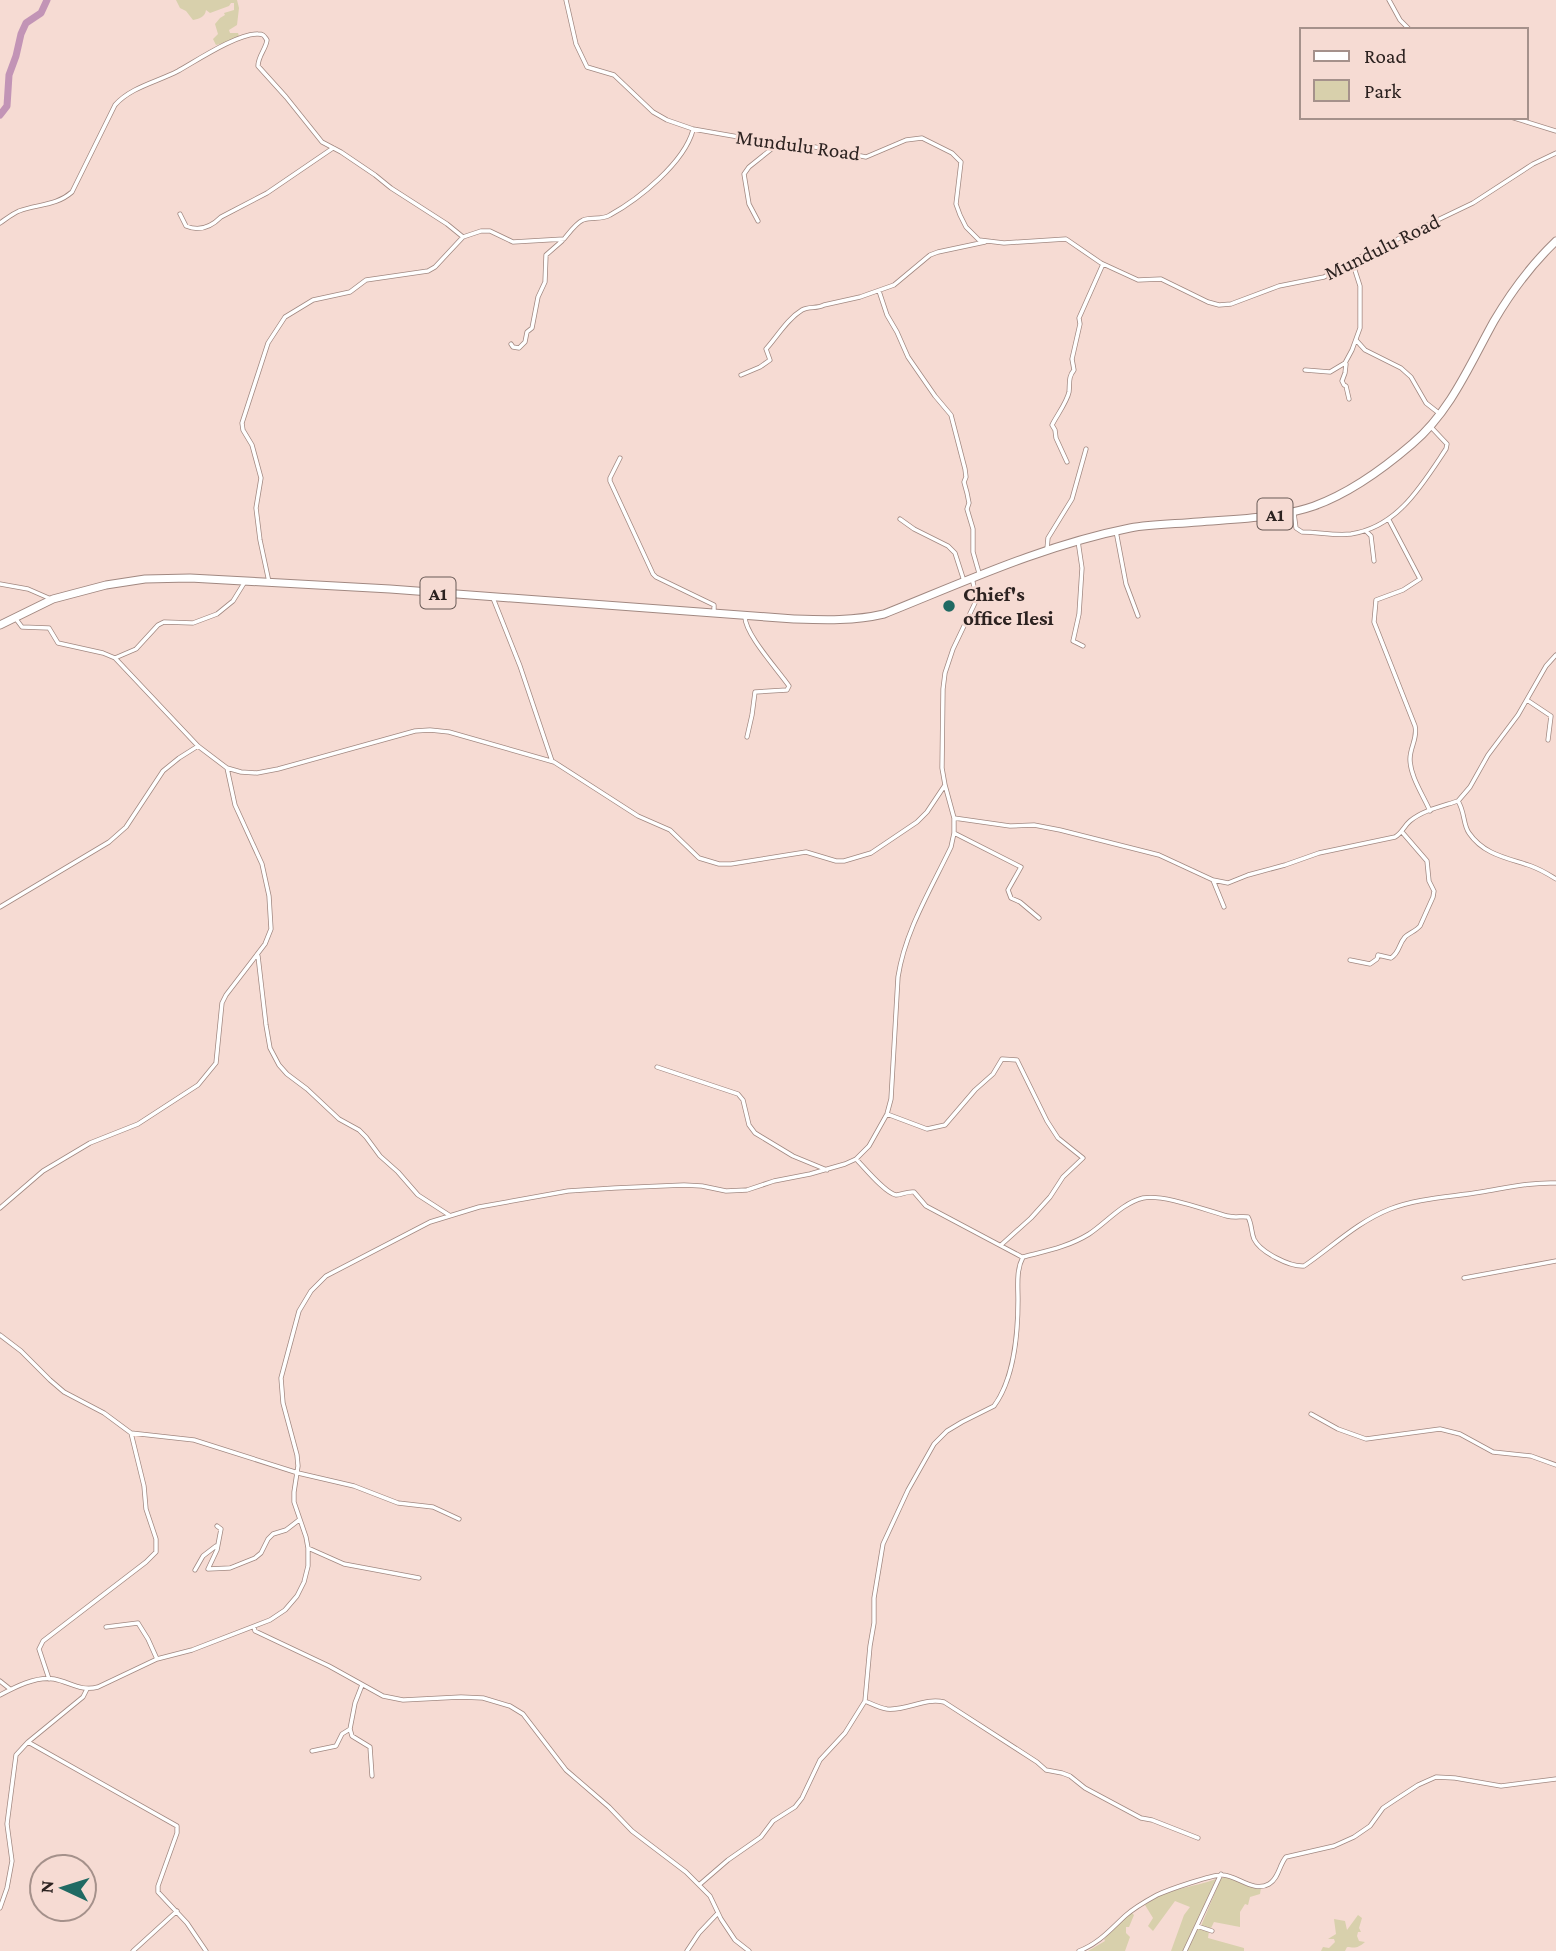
<svg xmlns="http://www.w3.org/2000/svg" width="1556" height="1951" font-family="'Crimson Pro',serif">
<rect width="100%" height="100%" fill="#f6dbd3"/>
<!-- green -->
<path fill="#d8d0ac" d="M176 0H237L239 8 237 25 229 30 230 33H238L239 36 229 42 216 45 213 39 218 34 215 24 220 18 225 15 224 13 234 10V3H231L229 6 210 13 206 10C205 17 199 19 193 20L186 11 180 8Z
M1226 1877 1255 1888H1261L1260 1894 1250 1897 1248 1905 1245 1904 1240 1912V1927L1214 1922 1210 1930 1201 1926 1221 1878Z
M1216 1879 1184 1951H1171L1184 1915 1190 1907 1175 1901 1153 1931 1148 1926 1153 1918 1145 1905C1165 1888 1193 1888 1216 1879Z
M1131 1912 1134 1915 1129 1927H1126V1933L1130 1937 1125 1951H1088L1105 1941 1104 1939Z
M1358 1915 1362 1918 1359 1928 1361 1932H1358L1357 1936 1359 1941 1365 1942C1358 1948 1356 1948 1347 1947L1345 1951H1321L1323 1947 1329 1948 1335 1942 1334 1939H1328L1336 1934 1334 1919 1345 1921 1347 1930Z
M1199 1927 1209 1931 1208 1938 1244 1948V1951H1186Z"/>
<g fill="none" stroke-linecap="round" stroke-linejoin="round">
<!-- river -->
<path stroke="#c294b6" stroke-width="7" d="M0 115 7 106 9 75 16 56 21 34 26 23 41 13 47 0"/>
<!-- street casing -->
<g stroke="#a18881" stroke-width="5">
<path id="street" d="M566 0 576 44 587 67 614 75 653 112 667 120 693 129 756 140 815 147 866 157 906 140 922 138 952 153 961 162 956 204 960 215 966 227 979 240 1004 243 1066 239 1101 263 1138 280 1161 279 1208 302 1219 305 1231 304 1279 286 1324 277 1352 261 1473 203 1533 164 1556 153
M1389 0 1400 20 1410 30
M1511 117 1556 131
M180 214 186 226C200 232 211 227 221 217L267 193 333 148
M758 221 749 204 744 174 749 167 779 143
M0 223C6 219 12 214 19 211 38 204 56 206 72 192L115 105C131 87 157 82 178 71 196 61 238 33 258 34 264 34 264 36 267 40 266 49 258 56 258 66L286 97 322 142 341 152 375 175 391 188 447 224 463 237
M879 291 887 315 897 332 908 357 935 396 951 415 965 469 966 477 964 482 967 493 969 503 967 509 973 529V552L979 573
M1356 340 1365 350 1401 368 1411 377 1426 403 1440 414
M511 344 513 347 519 348 525 342 527 332 532 328 538 297 545 282 546 255 562 241
M1346 364 1345 373 1342 381 1344 385 1346 386 1349 399
M1305 370 1330 372 1345 363 1352 350 1360 328V286L1352 261
M741 375 760 367 770 360 766 349C777 337 787 319 802 310 809 306 817 309 824 305L860 297 894 285 930 255 938 252 985 242
M620 458 610 478V481L653 574 656 577 714 605V611
M1067 462 1056 438 1055 430 1052 425C1057 415 1067 402 1069 392 1070 383 1068 377 1074 370L1072 359 1080 324 1079 318 1103 264
M1294 513 1296 528 1302 532C1318 532 1335 536 1351 534 1398 527 1422 485 1446 449L1447 444 1430 426
M900 519 914 529 948 546 955 553 964 581
M1389 520 1420 579 1403 590 1376 600 1374 622 1415 726C1418 738 1410 747 1410 759 1410 776 1423 795 1430 811
M1116 531 1126 584 1138 616
M1366 531 1371 536 1374 561
M1078 541 1082 568 1079 614 1073 641 1083 646
M1047 549 1048 538 1072 499 1086 449
M269 582 260 540 256 508 261 478 252 445 243 430 242 423 268 343 285 317 313 300 350 292 366 280 428 271 435 267 463 237 481 231H490L513 242 564 239C569 233 576 223 583 220 592 217 602 220 610 215 639 199 684 163 693 130
M0 584 28 589 51 599
M493 598 520 666 552 761
M745 616C744 633 778 670 789 686L787 690 755 692 752 715 747 737
M16 619 22 627 49 628 58 643 103 653 115 658 198 746 227 768 241 772 257 773 278 769 415 731 430 730 449 732 554 762 638 816 670 830 699 858 719 864H731L806 852 836 861H844L871 853 917 822 927 812 945 785
M1556 655 1546 666 1518 715 1488 755 1470 787 1458 801C1465 812 1463 825 1469 833 1484 855 1508 858 1531 866 1540 869 1548 874 1556 879
M115 658 136 649 158 625 164 622 193 623 217 614 233 601 246 580
M1527 700 1551 716 1548 740
M954 818 1010 826 1034 825 1060 830 1159 855 1213 880 1224 907
M954 833 1021 867 1008 890 1011 898 1020 902 1039 918
M1213 880 1228 883 1248 875 1285 865 1319 853 1395 837C1402 833 1404 826 1410 821 1423 810 1443 806 1458 801
M0 907 109 842 126 827 163 771 179 758 198 746
M258 956 266 1025 270 1048 279 1065 287 1074 307 1089 339 1119 359 1130 366 1137 380 1156 398 1172 418 1195 449 1215
M1350 960 1370 964 1377 959 1378 955 1391 958C1400 952 1398 945 1405 937 1409 933 1416 931 1420 926L1433 897 1434 891 1429 881 1427 861 1402 832
M657 1067 738 1094 743 1100 749 1125 755 1133 793 1156 827 1170
M887 1114 927 1129 945 1125 975 1090 993 1074 1002 1059 1017 1060 1047 1121 1058 1138 1083 1158 1063 1177 1050 1197 1031 1218 1001 1245
M856 1159C864 1167 885 1193 896 1195 902 1195 907 1191 914 1192L926 1206 1022 1257
M0 1208 43 1171 90 1143 138 1124 198 1085 216 1063 222 1003 226 995 265 944 271 929 269 896 262 864 235 805 227 768
M1464 1278 1556 1261
M0 1335 21 1351 50 1380 64 1392 104 1413 131 1433 194 1440 298 1473 354 1486 398 1503 433 1507 459 1519
M1311 1414 1338 1429 1366 1439 1440 1429 1460 1434 1493 1452 1531 1456 1556 1465
M308 1548 344 1564 419 1578
M208 1569 230 1568 255 1558 261 1553 268 1539 273 1534 286 1530 299 1520
M208 1569 217 1550 221 1529 217 1526
M195 1570 203 1556 216 1546
M106 1627 138 1623 148 1639 157 1659
M254 1627 255 1631 329 1666 383 1696 403 1700 461 1697 483 1698 510 1706 523 1714 566 1770 609 1807 632 1831 686 1872 710 1896 721 1919 735 1940 749 1951
M49 1679 39 1649 43 1641 146 1562 156 1552V1539L146 1509 144 1486 131 1433
M0 1681 10 1689
M0 1695C15 1687 36 1676 54 1679 70 1682 81 1692 98 1687L157 1659 192 1650 270 1620 285 1610 297 1596 304 1582 308 1566V1548L306 1537 294 1502V1492L298 1466 297 1455 283 1403 281 1378 299 1311 311 1291 326 1276 430 1222 479 1207 568 1191 615 1188 684 1185 702 1186 726 1191 747 1190 774 1181 810 1174 845 1164 856 1159 869 1146 887 1114 891 1099 898 977C905 931 931 889 951 847L954 833V818L945 785 942 768 943 689 945 673 953 649 975 603V591L972 578
M865 1701C872 1704 880 1708 887 1709 907 1711 925 1697 944 1702L1037 1762 1046 1770 1062 1773 1070 1776 1085 1788 1141 1818 1152 1820 1198 1838
M350 1729 352 1736 370 1747 372 1776
M28 1742 177 1826V1833L158 1886V1892L187 1923 206 1951
M312 1751 336 1746 342 1734 350 1729 355 1703 362 1685
M699 1885 728 1860 761 1837 773 1821 795 1807 802 1798 820 1760 845 1733 865 1701 870 1646 874 1623V1598L883 1544 908 1490 934 1444 947 1431 962 1422 994 1406C1014 1379 1018 1332 1018 1300 1018 1286 1016 1270 1023 1257 1046 1251 1068 1247 1089 1234 1106 1223 1122 1203 1143 1198 1164 1194 1205 1210 1227 1216 1235 1218 1241 1216 1248 1217 1252 1224 1251 1232 1254 1239 1260 1252 1290 1267 1304 1266 1332 1247 1357 1222 1390 1209 1418 1198 1451 1197 1481 1192 1506 1188 1530 1182 1556 1183
M0 1908 7 1888 12 1861 7 1824 16 1755 28 1742 83 1697 87 1689
M1197 1926 1212 1931
M133 1951 177 1911
M687 1951 699 1933 718 1913
M1079 1951C1098 1944 1110 1930 1125 1916 1135 1907 1146 1901 1157 1895 1168 1890 1213 1874 1223 1875 1238 1876 1254 1893 1269 1884 1279 1878 1279 1865 1286 1857L1334 1846 1354 1837 1370 1826 1383 1808 1395 1800 1418 1785 1436 1777 1455 1778 1501 1786 1556 1779
M1185 1951 1221 1874"/>
</g>
<!-- highway casing -->
<g stroke="#a18881" stroke-width="9">
<path id="highway" d="M0 625 53 599 106 585 145 579 190 578 390 589 794 619C825 620 854 621 884 614 964 582 1044 545 1130 528 1152 524 1176 524 1198 522 1235 519 1280 518 1314 506 1350 493 1383 469 1412 444 1451 411 1470 364 1494 321 1511 292 1531 265 1556 241"/>
</g>
<!-- street -->
<use href="#street" stroke="#fff" stroke-width="3.5"/>
<!-- highway -->
<use href="#highway" stroke="#fff" stroke-width="7"/>
</g>
<!-- markers -->
<circle fill="#206a63" stroke="#f6dbd3" stroke-width="2.5" cx="949" cy="606" r="7"/>
<g text-anchor="middle" dominant-baseline="central" stroke-width="5" stroke-linejoin="round" paint-order="stroke">
<!-- shield labels -->
<g fill="#f6dbd3" stroke="#695a56" stroke-width="2">
<rect x="1257.5" y="498.5" width="35" height="31" rx="5"/>
<rect x="420.5" y="577.5" width="35" height="31" rx="5"/>
</g>
<g font-size="19" font-weight="bold" fill="#2c2220">
<text x="1275" y="514">A1</text>
<text x="438" y="593">A1</text>
</g>
<!-- street labels -->
<g font-size="21" fill="#2c2220" stroke="#f6dbd3">
<text transform="translate(798 145) rotate(8)">Mundulu Road</text>
<text transform="translate(1382 247) rotate(-26)">Mundulu Road</text>
</g>
<!-- poi labels -->
<g font-size="21" font-weight="bold" fill="#2c2220" stroke="#f6dbd3" text-anchor="start">
<text x="963" y="594">Chief's<tspan x="963" dy="24">office Ilesi</tspan></text>
</g>
</g>
<!-- legend -->
<rect x="1300" y="28" width="228" height="91" fill="#f6dbd3" stroke="#a5918b" stroke-width="2"/>
<rect x="1314" y="51" width="35" height="10" fill="#ffffff" stroke="#a5918b" stroke-width="2"/>
<text x="1364" y="63" font-size="21" fill="#2c2220">Road</text>
<rect x="1314" y="80" width="35" height="21" fill="#d8d0ac" stroke="#a5918b" stroke-width="2"/>
<text x="1364" y="98" font-size="21" fill="#2c2220">Park</text>
<!-- north arrow -->
<g transform="translate(63 1888) rotate(274)"><circle r="33" fill="#f6dbd3" stroke="#a5918b" stroke-width="2"/>
<path d="M0-5L12 26L0 18L-12 26Z" fill="#206a63"/>
<text y="-10" font-size="19" font-weight="bold" text-anchor="middle" fill="#2c2220">N</text>
</g>
</svg>
